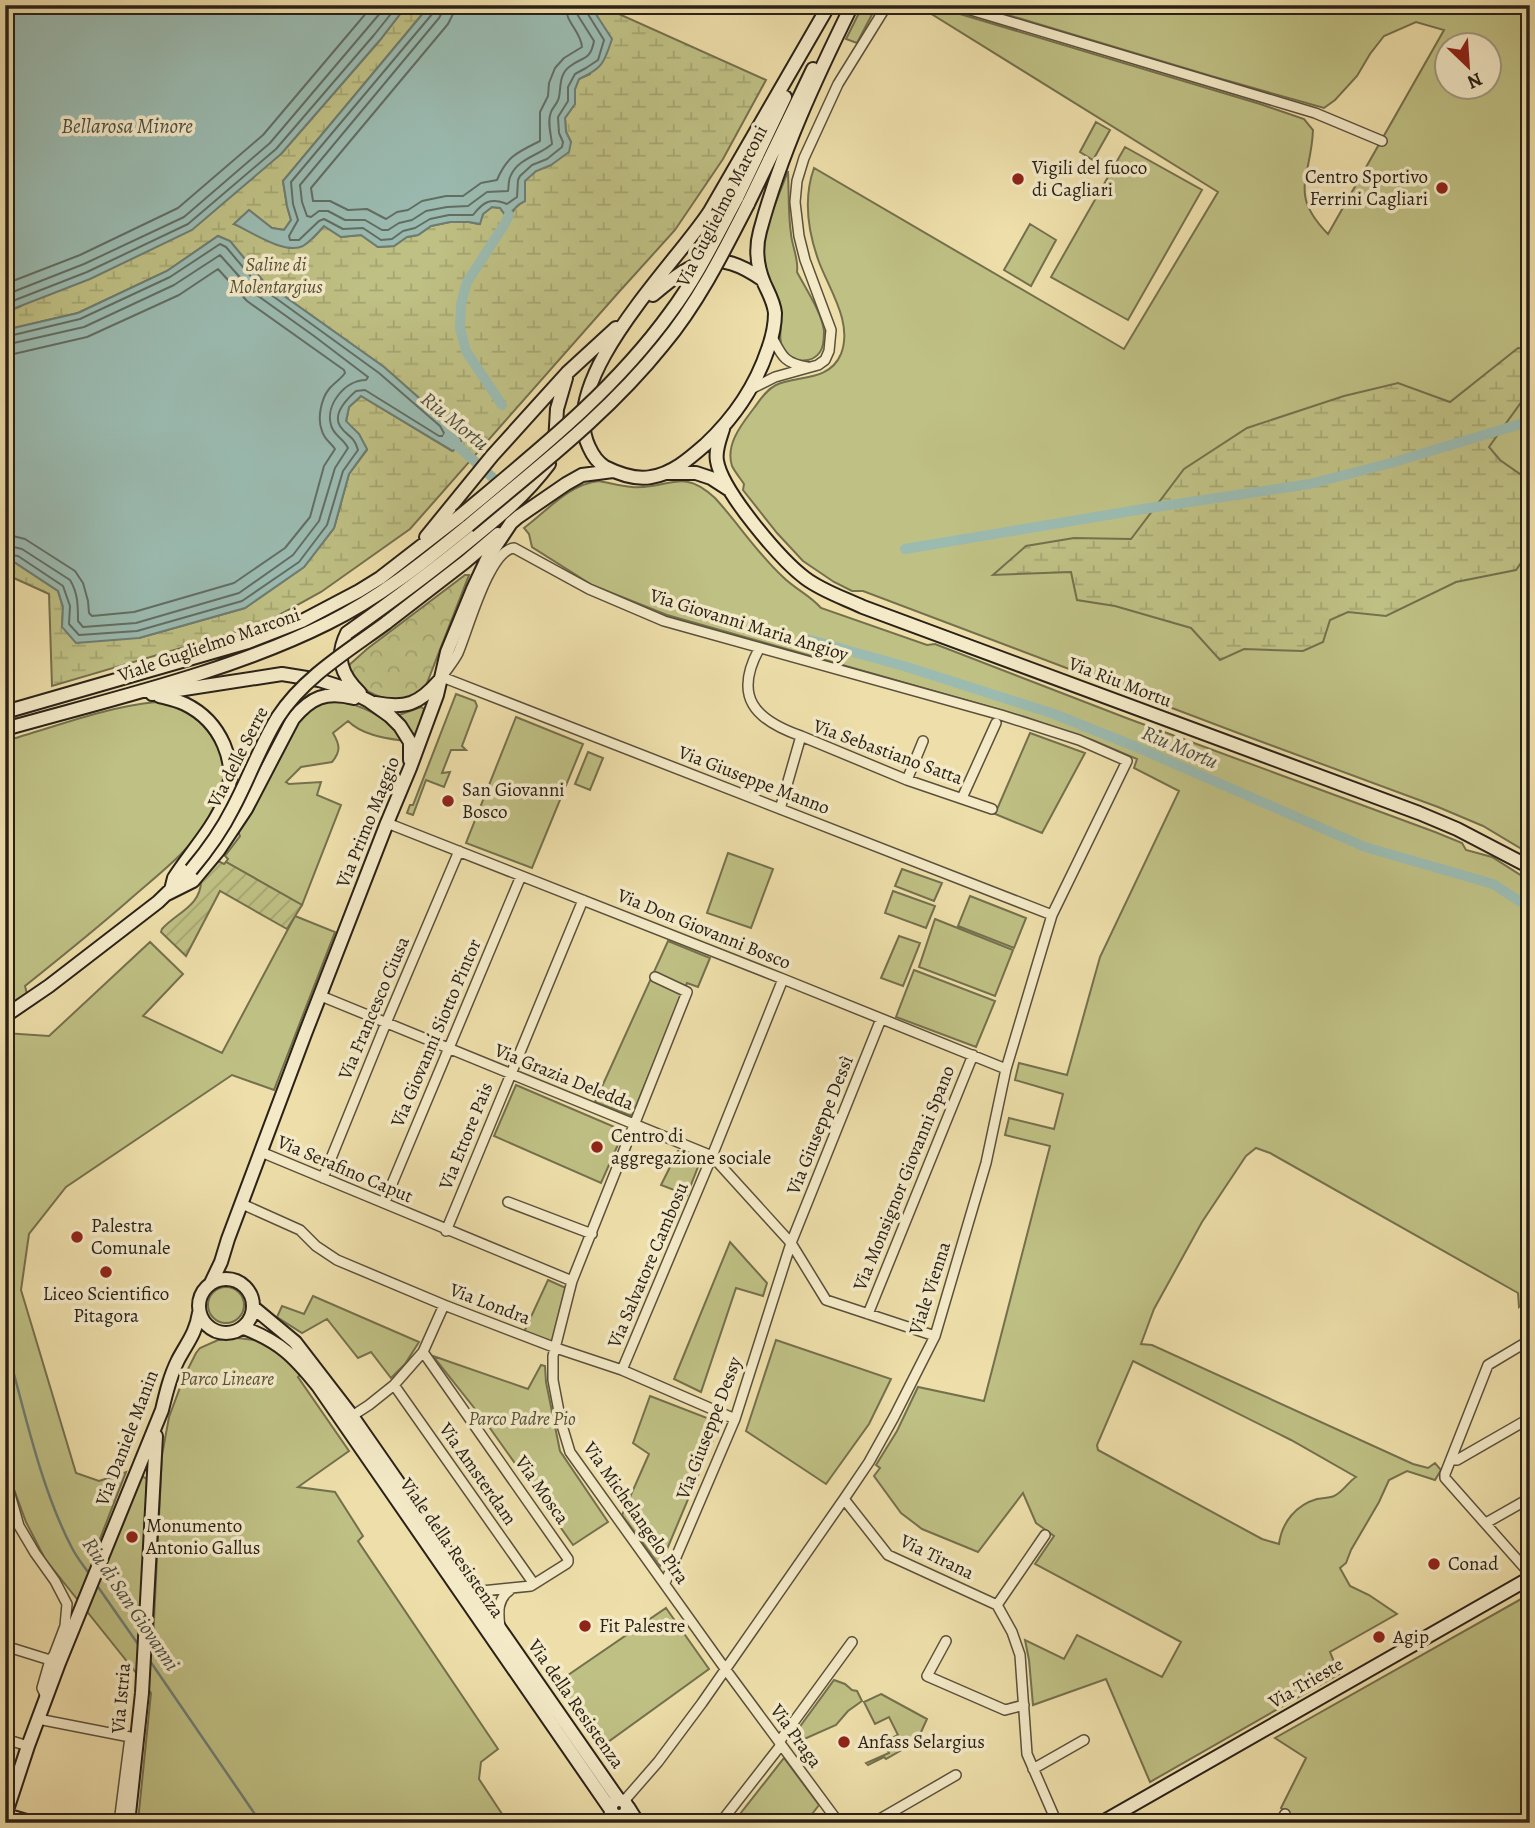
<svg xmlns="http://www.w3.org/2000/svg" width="1535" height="1828" font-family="Alegreya,serif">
<defs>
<pattern id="forest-crowns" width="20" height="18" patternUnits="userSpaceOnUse" patternTransform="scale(1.75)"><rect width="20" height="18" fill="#bfc084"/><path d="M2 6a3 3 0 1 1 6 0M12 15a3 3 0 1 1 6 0" fill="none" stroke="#a4a571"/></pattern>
<pattern id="wetland-marsh" width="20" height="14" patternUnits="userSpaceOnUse" patternTransform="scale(1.75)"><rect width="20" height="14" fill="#bfc084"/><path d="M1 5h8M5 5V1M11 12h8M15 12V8" fill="none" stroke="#a4a571"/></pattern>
<pattern id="garden-furrows" width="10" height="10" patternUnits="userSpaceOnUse" patternTransform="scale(1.75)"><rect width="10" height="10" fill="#bfc084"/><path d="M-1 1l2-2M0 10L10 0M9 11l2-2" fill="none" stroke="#a4a571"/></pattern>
</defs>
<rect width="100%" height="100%" fill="#eedfaa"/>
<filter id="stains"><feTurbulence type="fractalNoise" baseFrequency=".00286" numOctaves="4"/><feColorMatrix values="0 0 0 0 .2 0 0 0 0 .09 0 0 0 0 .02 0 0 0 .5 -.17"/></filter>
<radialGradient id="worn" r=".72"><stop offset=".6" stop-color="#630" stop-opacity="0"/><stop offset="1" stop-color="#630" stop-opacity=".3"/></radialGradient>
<!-- green -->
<path fill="#bfc084" stroke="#74704e" stroke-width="2" fill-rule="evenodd" d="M863 5H877L857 43 846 39Z
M917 5H930L1260 104 1304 119 1313 130C1311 179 1288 193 1328 234L1444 30 1416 22 1384 36 1370 54 1357 76 1335 100 1324 108 1211 76 975 5H1530V854L1483 826 1438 807 1238 733 863 591H852L834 582 803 561 777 533 743 490 744 484C740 478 735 472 732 466 725 444 742 424 754 408 760 400 766 390 776 385 798 375 829 382 841 354 853 323 830 291 819 262 808 232 803 199 814 168L1124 349 1218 192ZM1448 46H1490V88H1448Z
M1096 122 1110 130 1093 160 1080 152Z
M1125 147 1202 190 1128 320 1051 277Z
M788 171C789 192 788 213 791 234 792 246 799 260 797 272 806 289 822 313 824 331 824 337 824 347 820 352 812 364 791 363 784 351 776 338 784 322 780 309 776 292 764 276 763 258 761 232 779 196 788 171Z
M1030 224 1056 240 1031 286 1004 270Z
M599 481C610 483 621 486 632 487 669 490 681 466 715 498 738 523 757 553 783 577 795 589 810 595 821 608L927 645 935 644 1129 719 1435 832 1462 843 1466 850 1492 857 1530 881V1298L1519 1307 1518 1293 1270 1153 1256 1148 1246 1156 1202 1222 1154 1309 1141 1344 1152 1345 1413 1464 1428 1468 1435 1463 1441 1470 1435 1480 1407 1471 1389 1480 1379 1502 1351 1550 1346 1563 1340 1568 1350 1586 1369 1595 1397 1614 1330 1652 1339 1674 1150 1782 1106 1679 1033 1705 1029 1660 1025 1640 1064 1659 1077 1635 1162 1677 1181 1642 1035 1564 1054 1536 1036 1523 1023 1493 978 1552 922 1529 901 1513 874 1476 880 1468 876 1465 897 1431 918 1387 984 1401 1050 1146 1005 1135 1009 1118 1054 1129 1063 1094 1015 1080 1019 1063 1067 1075 1100 957 1179 791 1134 768 1137 759 1092 740 1025 717 667 615 592 585 532 547 529 534 524 528C547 511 569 484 599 481ZM1133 1361 1291 1440 1356 1477C1348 1482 1343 1492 1334 1496 1329 1498 1323 1498 1317 1499 1296 1505 1282 1522 1279 1544L1262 1539 1098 1450 1097 1445Z
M456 694 475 701 477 706 462 746 466 750H451L442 773 450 772 444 787 426 780 413 815 407 813 410 805H413Z
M331 700C361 704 386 715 404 741 385 738 362 735 348 721L333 733C340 745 341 751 332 762L301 767 286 782 289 784 321 782 317 795 341 805 302 905 226 862 228 859 225 856 240 836 237 829 299 720 312 706Z
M156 702C184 707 201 716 216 740 239 776 207 829 180 855 164 871 146 885 128 901 95 930 60 958 25 986L27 994 5 1008V741C55 727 105 707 156 702Z
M421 707 424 709 418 734 417 736 413 737 399 718V715Z
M516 717 583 744 532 868 466 843Z
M1030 733 1085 753 1042 833 995 814Z
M588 752 603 758 590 790 575 784Z
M728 853 773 869 751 928 707 913Z
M902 869 942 883 934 901 895 886Z
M893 891 935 906 926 928 885 913Z
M970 896 1026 918 1014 948 958 926Z
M295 916 335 932 274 1090 232 1075 66 1187 29 1234 21 1290 76 1473 99 1481 126 1472 98 1544 94 1559 104 1568 140 1475 147 1479 142 1598 139 1620 153 1640 162 1455 169 1417 184 1377 196 1353 200 1348 218 1340 238 1338 261 1341 284 1357 300 1375 298 1377 349 1451 298 1487 335 1492 363 1536 358 1541 498 1749 481 1762 479 1779 508 1823H140L138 1821 151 1693 137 1674 45 1559 26 1522 5 1465V1033L49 1036 150 942 183 974 143 1016 222 1053Z
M935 919 1013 950 995 996 919 967Z
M899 936 920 943 903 986 881 978Z
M668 941 710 958 698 987 687 983 632 1116 595 1102Z
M914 970 995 1001 976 1047 896 1017Z
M516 1085 624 1131 601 1183 494 1136Z
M678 1151 701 1159 687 1195 661 1185Z
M730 1242 767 1283 763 1296 736 1288 701 1392 674 1379Z
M548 1280 566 1288 552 1342 524 1332Z
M208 1305a18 18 0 1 1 36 0a18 18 0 1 1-36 0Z
M313 1296 419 1342 405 1364 391 1378 371 1352 358 1358 327 1319 302 1333 277 1317 282 1306 304 1314Z
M776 1340 891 1379 869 1424 826 1484 746 1431Z
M433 1356 528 1389 541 1365 545 1366 546 1382 560 1451 608 1522 573 1545 487 1424Z
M650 1396 720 1423 660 1566 622 1515 649 1454 633 1443Z
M1530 1594V1823H1287L1291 1816 1281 1808 1306 1758 1275 1738Z
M666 1608 709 1669 601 1747 555 1684Z
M834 1680 845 1684 852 1690 857 1691 862 1701 848 1711 836 1725 802 1740 796 1732Z
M881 1694 927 1719 917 1741 886 1759 884 1757 868 1765 866 1763 889 1753 884 1742 898 1735 889 1717 875 1724 864 1702Z
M784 1758 819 1805 805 1823H733Z"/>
<!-- forest -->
<path fill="url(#forest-crowns)" stroke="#74704e" stroke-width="2" d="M465 575H469L427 683 422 692 400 702C375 697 359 691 347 667L367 649Z"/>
<!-- wetland -->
<path fill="url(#wetland-marsh)" stroke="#74704e" stroke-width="2" d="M407 5H430L283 181 287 206 291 220 284 230 272 228 249 210 234 224 313 238 324 226 341 237 361 235 378 247 394 246 407 237 418 235 431 226 450 222H469L479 224 483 214 492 207 500 208 506 216 512 213 525 193 524 181 536 171 551 165 571 142 566 132 565 118 575 104V89L579 79 590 74V5H599L766 80 723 159 675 230 618 293 410 529 321 592 263 624 52 686 49 594 5 574V560L14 562 58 591 63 607 62 627 139 638 245 608 304 567 334 528 349 474 367 450 359 434 346 422 349 407 361 396 452 451 462 440 445 421 384 367 263 281 230 241 218 236 167 271 78 313 5 330V312L19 307 281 154 380 40Z
M1518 348 1530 350V390L1489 447 1500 460 1530 481 1528 553 1516 570 1456 582 1386 616 1348 612 1330 620 1323 642 1303 651 1244 649 1220 660 1191 628 1115 606 1077 600 1071 572 993 575 1026 546 1074 538 1131 539 1184 469 1247 428 1344 396 1398 383 1450 402Z"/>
<!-- garden -->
<path fill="url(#garden-furrows)" stroke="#74704e" stroke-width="2" d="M218 861 224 864 226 862 302 905 287 929 220 891 186 956 161 932 162 929C176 913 201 906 201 881Z"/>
<!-- water -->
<path fill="#9bbbb1" stroke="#6e7d74" stroke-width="2" d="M5 5H407L380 40 281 154 192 230 90 279 5 312Z
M430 5H590L612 39C604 63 603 68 579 79L575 89V104L565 118 566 132 571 142 569 152 551 165 536 171 525 181V201C514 206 515 211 506 216L500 208 492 207 483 214 480 224 469 222H450L431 226 418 235 407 237 394 246 378 247 361 235 341 237 324 226C318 233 311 241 303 246 285 255 251 232 234 224L249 210 272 228 284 230 291 220 287 206 283 181Z
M218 236 230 241 263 281 384 367 445 421 462 440 453 451 361 396 349 407 346 421 359 434 367 449 349 474 334 528 304 567 245 608 139 638 76 643 62 627 63 607 58 591 14 562 5 560V330L78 313 167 271Z"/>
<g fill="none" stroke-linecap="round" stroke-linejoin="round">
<!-- shore -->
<path stroke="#626e64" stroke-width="2" d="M435 5 433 13 291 182 293 204 298 220 289 236 290 240H299L319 221 324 219 343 229 363 228 381 240 392 239 403 231 415 228 430 219 449 215H473C483 202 491 197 507 204L517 197 518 180 520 176 532 165 547 159 562 147 563 142 559 133 558 117 568 101V87L575 74 586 68 598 60 604 40 586 11 585 5
M443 5V11L439 18 300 185 302 202 307 216 311 217 319 211H328L345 220H365L382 230H388L399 223 412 220 426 211 447 207 468 206 487 192 508 191C509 186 508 180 511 175 519 158 540 155 552 144 551 134 547 122 551 112 553 107 558 103 559 97 561 87 559 75 569 67 582 56 590 62 594 41L577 14 576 5
M454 5 453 14 448 24 311 188 313 201H330L348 210 367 209 386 219 397 212 408 210 422 201 446 196H463L481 183 497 180C507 156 518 152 540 141V112L548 96 549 83 555 68 564 58 582 47C581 32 566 23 565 5
M5 284 80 255 178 208 263 135 373 5
M5 295 84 264 184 217 270 143 387 5
M5 304 87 272 188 224 276 149 374 35 398 5
M5 337 80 319 170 277 220 244 226 247 259 286 379 373 440 426 444 433 443 436H439L365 390 356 391C348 398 332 413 340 426 347 437 354 435 358 450L343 471 327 525 299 562 242 601 137 631 79 635 69 624 70 606 63 586 18 556 5 554
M5 345 84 327 174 285 220 255 254 293 314 336 368 377 366 380C345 380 325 405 331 425 333 435 344 439 348 448L335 468 319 521 293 555 239 593 136 623 83 627 78 621C78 606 78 593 70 580L22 549 5 545
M5 356 87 337 179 295 218 269 247 301 344 370 345 373C341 379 334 383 329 389 321 399 317 419 322 431 324 439 331 443 335 449L324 466 310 517 285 548 234 583 134 612 92 616 89 613 88 601 83 583 75 571 25 539 5 534"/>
<!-- stream -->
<path stroke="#6e7d74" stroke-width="2.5" d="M5 1341C24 1408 40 1487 72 1548 77 1558 84 1566 90 1575
M96 1584 140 1647
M150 1661 261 1823"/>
<!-- canal -->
<path stroke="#9bbbb1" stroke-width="10" d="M502 405 466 351 460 328 461 304 467 282 504 225 509 215
M448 437 503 487
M905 549 1143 509 1310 484 1391 463 1530 421
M807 639 907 667 1054 714 1134 746 1365 847 1493 884 1530 908"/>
<!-- street casing -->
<g stroke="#5b503c" stroke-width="12">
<path id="street" d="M954 5 1315 113 1382 141
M772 337C782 356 784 363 807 367
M753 388 775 377 818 365 825 360 829 351 831 330 805 260 799 236 795 202 797 181 804 158 838 84 887 5
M759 649C733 697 755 720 801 736
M907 780 923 741
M962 798 996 723
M780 809 801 736 907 780 992 809
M387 823 783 979 1006 1069
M655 977 687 992 572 1281 553 1356V1380L561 1422 570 1452 726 1670 839 1823
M321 996 712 1156 791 1243 826 1300 935 1336
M261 1152 572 1281
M323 1178 386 1023 459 851
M508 1202 592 1234
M384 1203 521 876
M242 1204 300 1230 316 1246 337 1260 444 1305 556 1348 622 1370 735 1419
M446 1231 583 900
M868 1314 973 1055
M1530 1340 1488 1365 1445 1474V1478L1530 1574
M423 1352 568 1559V1562L566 1564 531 1586 482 1591 475 1595
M622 1370 712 1156 783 979
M394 1385 534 1584
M352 1416 369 1405 394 1385 423 1352 444 1305
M1451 1459 1457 1460 1530 1418
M5 1477 19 1526 35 1553 55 1581 67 1604 65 1626 54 1655 50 1660
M844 1499 888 1555 997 1605 1012 1632 1020 1655 1027 1754 1057 1823
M1486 1523 1530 1498
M665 1583 735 1419 791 1243 881 1019
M997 1605 1045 1535
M500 1627C498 1613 497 1599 510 1590
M946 1641 927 1676 1005 1710 1024 1705
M5 1646 50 1660 42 1688 46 1697
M38 1719 130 1737 119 1823
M5 1739 28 1746
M779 1742 852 1642
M1033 1769 1084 1740
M624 1801 658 1762 702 1703 844 1499 869 1462 894 1417 935 1336 986 1163 1006 1069 1052 915 1127 761 1079 740 1001 715 664 621 589 589 514 548C489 550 468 630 458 653 454 661 447 669 442 677L1052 915
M721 1822 781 1745
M602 1823 611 1812
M873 1823 956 1775
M1280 1823 1285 1814"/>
</g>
<!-- secondary casing -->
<g stroke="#2a2118" stroke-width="16">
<path id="secondary" d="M829 5 710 211C675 265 556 379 589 447 593 456 597 462 605 467 619 474 635 480 651 477 672 474 689 459 705 445 734 418 755 388 768 349 772 338 775 325 775 313 774 302 768 292 764 283 757 266 755 249 760 231 781 153 816 78 852 5
M737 198 785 97
M748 204 813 69
M653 295C694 260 716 247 763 280
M723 429C720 439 715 450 717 461 722 491 780 559 805 578 822 591 844 598 863 607L1419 813 1457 829 1530 867
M555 443 557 409 566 378
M666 473H696L711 478 728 489
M426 537 492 456 567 373 616 328
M386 623 465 562 498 534
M360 693C341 675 335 657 347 633 388 604 429 574 468 542 499 517 525 496 549 464
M152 694 282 674 319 680 344 688 369 701 390 716 400 726 410 742V760
M159 696C167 698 177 700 185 704 220 721 240 763 225 800 213 829 190 853 174 878L171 890
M375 703C406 709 419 704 439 681
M5 712 248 642 302 621 359 591 380 578 460 516
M5 729C111 699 230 672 328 623 379 598 424 562 468 526
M167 894 193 881 218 851 246 809 293 719C311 697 326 691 354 698
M5 1016 49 986 158 902 191 870
M199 1306a27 27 0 1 1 54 0a27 27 0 1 1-54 0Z
M211 1283 221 1262 228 1239 305 1034 387 823 410 768 437 695 447 652 473 589 487 559 511 523 518 517 566 484 582 475 613 471
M253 1307 295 1342 352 1416 619 1800
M244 1328C280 1342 294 1356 318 1386L611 1810
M611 1808a8 8 0 1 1 16 0a8 8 0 1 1-16 0Z
M628 1807 638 1823
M6 1815 33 1823
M5 1816 28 1746 59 1663 162 1410C166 1393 170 1376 178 1360 187 1343 196 1333 199 1313
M128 1823 142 1693 156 1436
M1101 1823 1530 1578"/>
</g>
<!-- street -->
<use href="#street" stroke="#f4eac8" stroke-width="9"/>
<!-- secondary -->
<use href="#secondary" stroke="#f4eac8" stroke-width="12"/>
<!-- secondary-bridge casing -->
<g stroke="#2a2118" stroke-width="16" stroke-linecap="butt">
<path id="secondary-bridge" d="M460 516C535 453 612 393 670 313 697 277 716 237 737 198
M468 526C535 469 607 415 663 345 698 303 723 253 748 204
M191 870C207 851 222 830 233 808 249 778 260 746 278 717 304 677 348 651 386 623"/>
</g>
<!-- secondary-bridge -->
<use href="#secondary-bridge" stroke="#f4eac8" stroke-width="12"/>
</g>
<!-- markers -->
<g fill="#8f2418" stroke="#f4eac8" stroke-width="2.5">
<circle cx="1018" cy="179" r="7"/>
<circle cx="1442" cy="188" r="7"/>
<circle cx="448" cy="801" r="7"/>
<circle cx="597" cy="1147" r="7"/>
<circle cx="77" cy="1237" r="7"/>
<circle cx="106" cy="1272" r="7"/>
<circle cx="132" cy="1537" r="7"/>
<circle cx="1434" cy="1564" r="7"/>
<circle cx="585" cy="1626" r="7"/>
<circle cx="1379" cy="1637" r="7"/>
<circle cx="844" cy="1742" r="7"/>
</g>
<g text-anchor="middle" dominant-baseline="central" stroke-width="7" stroke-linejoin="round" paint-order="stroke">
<!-- poi labels -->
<g font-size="19" fill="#2a2118" stroke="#f4eac8" text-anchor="start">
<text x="1032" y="168">Vigili del fuoco<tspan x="1032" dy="22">di Cagliari</tspan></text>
<text x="1428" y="177" text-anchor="end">Centro Sportivo<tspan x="1428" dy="22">Ferrini Cagliari</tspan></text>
<text x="462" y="790">San Giovanni<tspan x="462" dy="22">Bosco</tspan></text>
<text x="611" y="1136">Centro di<tspan x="611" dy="22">aggregazione sociale</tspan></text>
<text x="91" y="1226">Palestra<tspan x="91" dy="22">Comunale</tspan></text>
<text x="106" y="1294" text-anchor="middle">Liceo Scientifico<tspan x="106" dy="22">Pitagora</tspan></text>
<text x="146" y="1526">Monumento<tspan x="146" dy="22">Antonio Gallus</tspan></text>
<text x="1448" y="1564">Conad</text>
<text x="599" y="1626">Fit Palestre</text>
<text x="1393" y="1637">Agip</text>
<text x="858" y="1742">Anfass Selargius</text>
</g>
<!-- street labels -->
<g font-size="19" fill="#2a2118" stroke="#f4eac8">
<text transform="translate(722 206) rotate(-63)">Via Guglielmo Marconi</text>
<text transform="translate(749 625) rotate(17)">Via Giovanni Maria Angioy</text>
<text transform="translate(209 645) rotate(-19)">Viale Guglielmo Marconi</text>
<text transform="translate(1120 682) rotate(21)">Via Riu Mortu</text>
<text transform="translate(888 752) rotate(20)">Via Sebastiano Satta</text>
<text transform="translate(238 757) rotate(-63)">Via delle Serre</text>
<text transform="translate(754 780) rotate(21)">Via Giuseppe Manno</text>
<text transform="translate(368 822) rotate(-68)">Via Primo Maggio</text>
<text transform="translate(704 929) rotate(22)">Via Don Giovanni Bosco</text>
<text transform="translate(374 1008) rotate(-67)">Via Francesco Ciusa</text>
<text transform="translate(436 1033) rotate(-67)">Via Giovanni Siotto Pintor</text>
<text transform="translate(564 1077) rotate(22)">Via Grazia Deledda</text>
<text transform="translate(820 1125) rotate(-68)">Via Giuseppe Dessì</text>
<text transform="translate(466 1136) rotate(-68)">Via Ettore Pais</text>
<text transform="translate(345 1169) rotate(23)">Via Serafino Caput</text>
<text transform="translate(904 1178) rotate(-68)">Via Monsignor Giovanni Spano</text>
<text transform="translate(648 1265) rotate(-67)">Via Salvatore Cambosu</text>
<text transform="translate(930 1288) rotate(-72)">Viale Vienna</text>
<text transform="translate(490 1304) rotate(21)">Via Londra</text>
<text transform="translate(709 1428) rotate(-69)">Via Giuseppe Dessy</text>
<text transform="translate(127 1438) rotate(-69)">Via Daniele Manin</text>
<text transform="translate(478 1474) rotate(55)">Via Amsterdam</text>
<text transform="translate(542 1490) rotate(55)">Via Mosca</text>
<text transform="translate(636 1513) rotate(55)">Via Michelangelo Pira</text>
<text transform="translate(452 1548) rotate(55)">Viale della Resistenza</text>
<text transform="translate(937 1557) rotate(26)">Via Tirana</text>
<text transform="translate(1306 1683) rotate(-30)">Via Trieste</text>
<text transform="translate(121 1698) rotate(-85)">Via Istria</text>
<text transform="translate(576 1704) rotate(55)">Via della Resistenza</text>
<text transform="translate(796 1736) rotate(54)">Via Praga</text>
</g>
<!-- park labels -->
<g font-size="19" font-style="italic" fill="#575138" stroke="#f4eac8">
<text x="276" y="265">Saline di<tspan x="276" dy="22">Molentargius</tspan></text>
<text x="227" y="1379">Parco Lineare</text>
<text x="522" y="1419">Parco Padre Pio</text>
</g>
<!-- water labels -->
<g font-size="21" font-style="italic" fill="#4c4f46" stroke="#f4eac8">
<text x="127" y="126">Bellarosa Minore</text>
<text transform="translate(455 421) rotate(39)">Riu Mortu</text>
<text transform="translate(1180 747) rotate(23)">Riu Mortu</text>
<text transform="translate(131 1604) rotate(56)">Riu di San Giovanni</text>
</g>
</g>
<!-- margin -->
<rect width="1535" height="1828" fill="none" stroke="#eedfaa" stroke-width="28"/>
<rect x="7" y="7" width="1521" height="1814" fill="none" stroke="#2a2118" stroke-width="3.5"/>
<rect x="14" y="14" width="1507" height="1800" fill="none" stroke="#2a2118" stroke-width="2"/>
<!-- north arrow -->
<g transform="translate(1468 66) rotate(155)"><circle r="33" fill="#f4eac8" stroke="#a39a82" stroke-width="2"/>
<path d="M0-5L12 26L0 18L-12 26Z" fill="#8f2418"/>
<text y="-10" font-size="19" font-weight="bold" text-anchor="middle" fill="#2a2118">N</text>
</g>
<rect width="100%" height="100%" filter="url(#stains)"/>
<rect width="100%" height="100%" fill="url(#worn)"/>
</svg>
